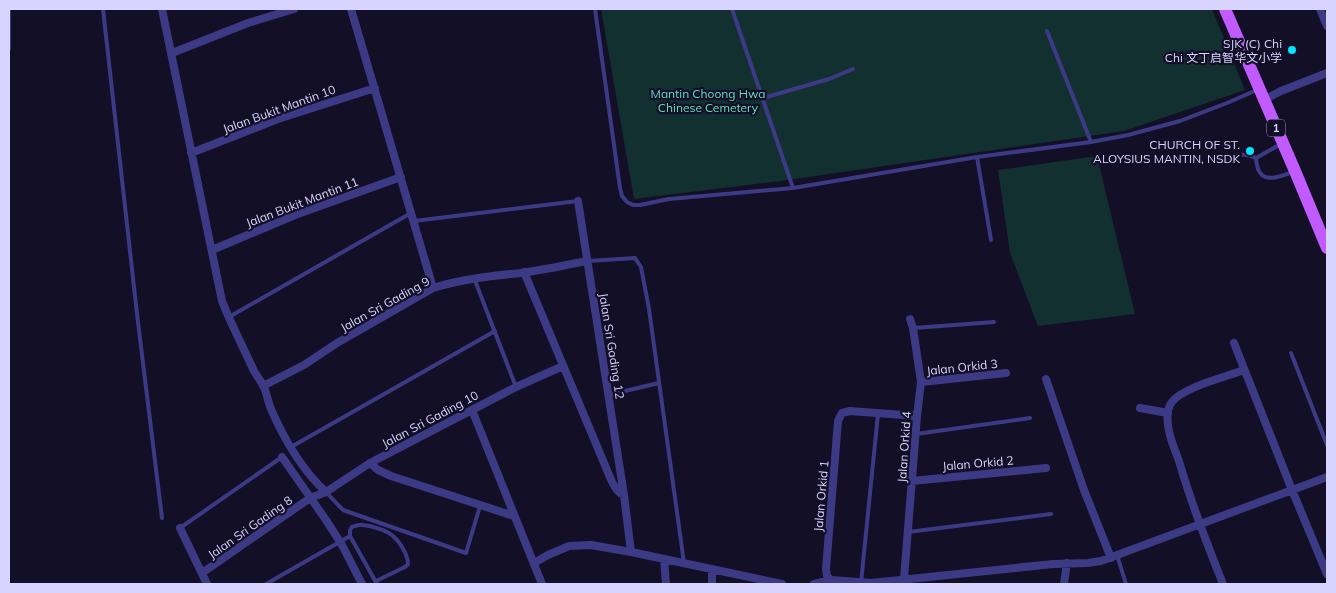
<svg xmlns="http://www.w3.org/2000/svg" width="1336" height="593" font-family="Mulish,'Noto Sans SC',sans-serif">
<rect width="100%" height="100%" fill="#130f26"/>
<!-- green -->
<path fill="#12302f" d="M601 9H1212L1245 90 1124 131 781 181 634 199Z
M1097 156 1135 314 1038 326 1010 253 998 170Z"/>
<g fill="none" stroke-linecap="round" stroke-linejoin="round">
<!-- lane -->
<path stroke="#3d3a85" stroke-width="4" d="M103 9 137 314 162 518
M595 9 620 188 622 196 627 202 633 205H640L669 199 793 188 977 157 1091 142 1128 135 1180 121 1227 103 1257 90
M732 9 793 188
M1047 31 1091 142
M9 49V9
M763 98 829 79 853 69
M977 157 991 240
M1230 157C1239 154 1247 153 1256 158 1256 162 1257 165 1258 169 1264 185 1282 175 1293 172
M1256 158 1281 144
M414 221 578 201
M588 261 635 258 641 267 649 309 684 563
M474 278 516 387
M229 317 411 213
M914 328 994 322
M1291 353 1327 445
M608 395 659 383
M916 434 1030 418
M291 447 495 331
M326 492 343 510 466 553 480 506
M180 528 282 457
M908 532 1051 514
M350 536V530L352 527C355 526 359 524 363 525 372 526 386 530 393 536 400 542 408 555 408 564L405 567 376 581
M1117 555 1126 584
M861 583 878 414
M266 584 350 536 377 584"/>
<!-- street -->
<path stroke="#3d3a85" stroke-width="8" d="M162 9 222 301C231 324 243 347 254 371 257 376 261 381 264 387 267 394 268 402 271 409 284 439 302 470 326 492
M351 9 433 288
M1320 9 1327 26
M172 53 248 23 294 9
M1264 100 1281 91 1327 73
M191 153 278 119 375 88
M578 201 624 495 631 552
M212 250 295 215 401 177
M524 272 612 482C615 487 618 493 624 495
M1234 343 1292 490 1327 574
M1046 379 1084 490 1111 558
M921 382 1006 373
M263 386 304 365 337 343 433 288C462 279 491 276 521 273 543 270 565 265 587 261
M1140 408 1168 413
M472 410 542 584
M282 457 326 520 342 545 362 584
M370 463 378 470 391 476 514 516
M912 481 1046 468
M180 528 207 584
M664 559 666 584
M534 563 548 555 569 546 591 545 631 552 782 584
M712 570V584
M202 573 310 498 326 492 370 463 516 387 563 366
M904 579 917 416 921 382 913 328 910 319
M831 580 827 576 826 569 838 421 842 413 850 411 917 416
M814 584 831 580 871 583 1053 564 1088 563 1101 561 1327 477
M1064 584 1067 563
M1223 584C1207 544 1191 503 1179 461 1175 450 1169 437 1168 425 1167 417 1167 408 1172 402 1183 387 1226 377 1244 370"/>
<!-- primary -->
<path stroke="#c25bff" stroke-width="12" d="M1225 9 1295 171 1327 248"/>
</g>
<!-- markers -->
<g fill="#00e5ff" stroke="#130f26" stroke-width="2">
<circle cx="1292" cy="50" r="5"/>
<circle cx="1250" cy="151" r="5"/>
</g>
<g text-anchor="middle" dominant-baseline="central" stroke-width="4.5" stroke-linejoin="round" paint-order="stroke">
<!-- shield labels -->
<rect fill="#130f26" stroke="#9e99be" stroke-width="1" x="1267" y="119.5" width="18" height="17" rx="4"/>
<g font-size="11" font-weight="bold" fill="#d9d4ff">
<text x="1276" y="128">1</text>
</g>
<!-- poi labels -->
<g font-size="12" fill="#d9d4ff" stroke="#130f26" text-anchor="end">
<text x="1282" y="43">SJK (C) Chi<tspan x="1282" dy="14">Chi 文丁启智华文小学</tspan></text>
<text x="1240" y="144">CHURCH OF ST.<tspan x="1240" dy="14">ALOYSIUS MANTIN, NSDK</tspan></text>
</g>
<!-- park labels -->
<g font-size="12" fill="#5fe0c0" stroke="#130f26">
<text x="708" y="93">Mantin Choong Hwa<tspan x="708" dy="14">Chinese Cemetery</tspan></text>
</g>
<!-- street labels -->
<g font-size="12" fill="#d9d4ff" stroke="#130f26">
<text transform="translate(279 109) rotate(-20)">Jalan Bukit Mantin 10</text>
<text transform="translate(302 202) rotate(-21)">Jalan Bukit Mantin 11</text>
<text transform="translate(385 304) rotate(-29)">Jalan Sri Gading 9</text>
<text transform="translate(612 346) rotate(81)">Jalan Sri Gading 12</text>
<text transform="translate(962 367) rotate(-6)">Jalan Orkid 3</text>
<text transform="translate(430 419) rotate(-28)">Jalan Sri Gading 10</text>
<text transform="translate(904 447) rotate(-86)">Jalan Orkid 4</text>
<text transform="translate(978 463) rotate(-5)">Jalan Orkid 2</text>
<text transform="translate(821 496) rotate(-85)">Jalan Orkid 1</text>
<text transform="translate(250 527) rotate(-35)">Jalan Sri Gading 8</text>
</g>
</g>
<!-- border -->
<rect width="1336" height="593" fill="none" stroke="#d9d4ff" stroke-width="20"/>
</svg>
